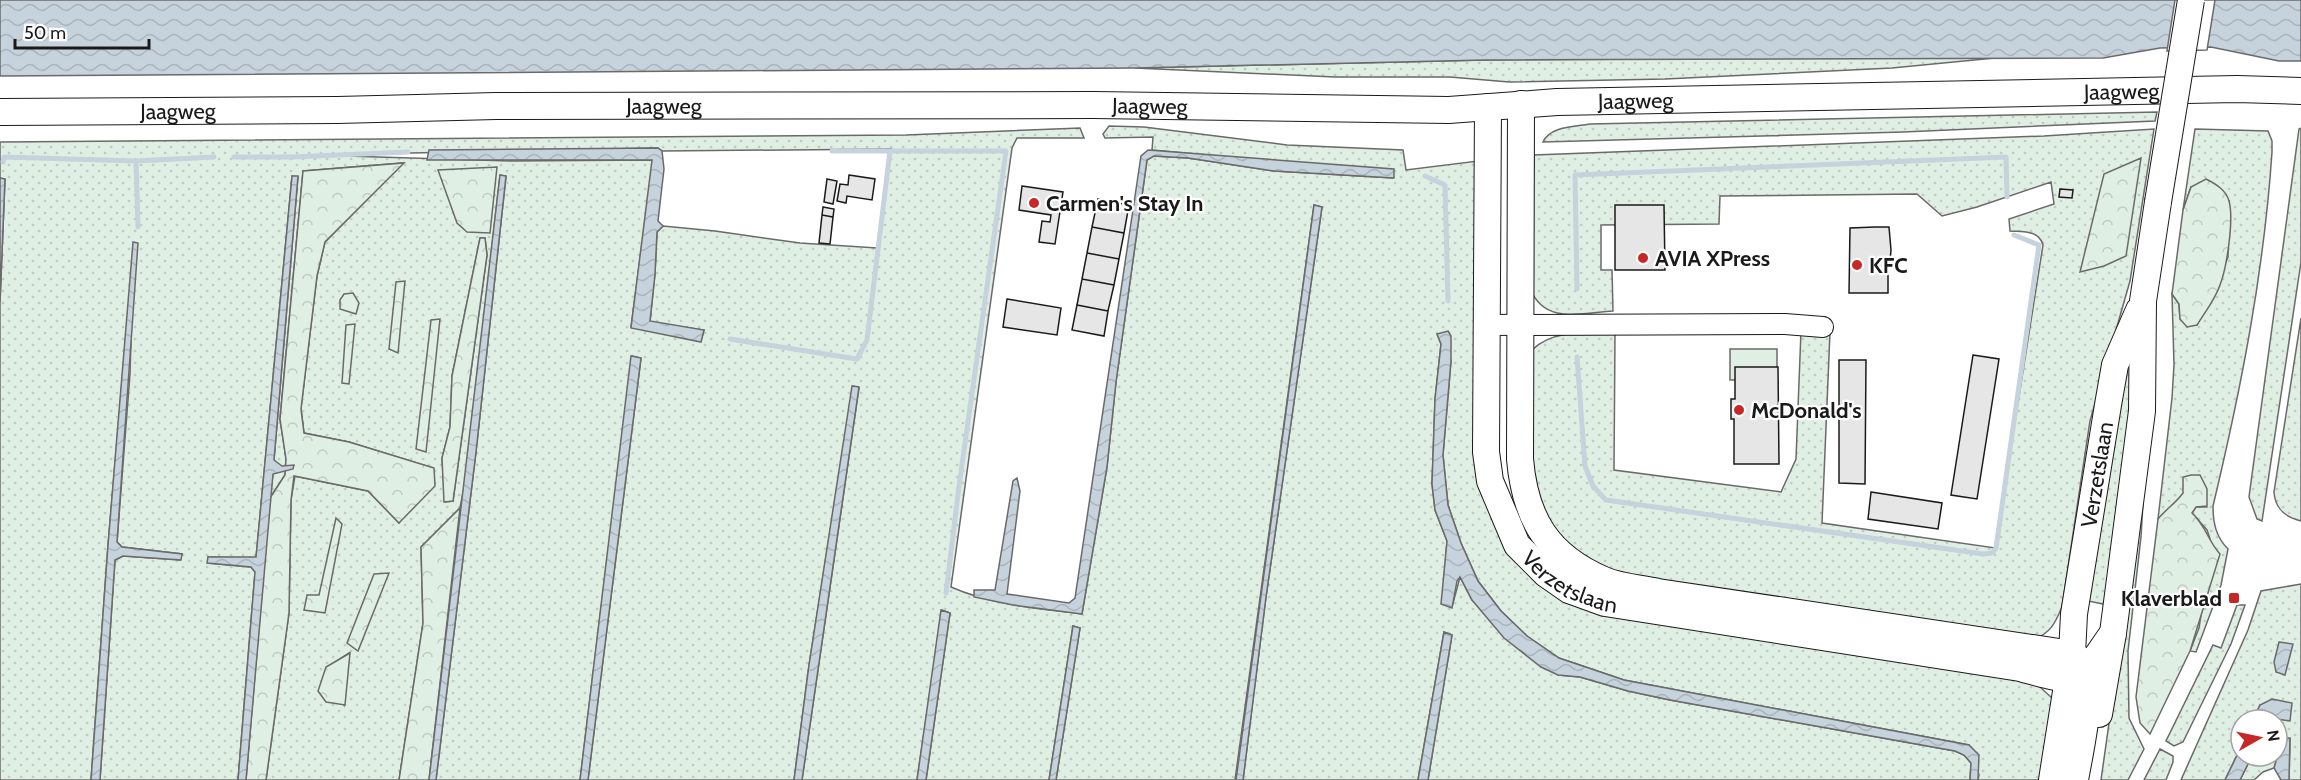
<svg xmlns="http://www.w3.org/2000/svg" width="2301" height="780" font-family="Cabin,sans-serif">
<defs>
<pattern id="grass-dots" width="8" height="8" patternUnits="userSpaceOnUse" patternTransform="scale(1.5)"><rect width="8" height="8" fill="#e0efe3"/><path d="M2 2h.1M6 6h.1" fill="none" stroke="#c0ccc2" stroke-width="1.8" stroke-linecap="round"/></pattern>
<pattern id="forest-crowns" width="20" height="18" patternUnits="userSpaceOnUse" patternTransform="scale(1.5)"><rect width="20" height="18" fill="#e0efe3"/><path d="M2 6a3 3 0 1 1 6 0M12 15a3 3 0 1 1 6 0" fill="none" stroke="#c0ccc2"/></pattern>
<pattern id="water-waves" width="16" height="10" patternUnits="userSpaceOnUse" patternTransform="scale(1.5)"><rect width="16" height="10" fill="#c6d2dc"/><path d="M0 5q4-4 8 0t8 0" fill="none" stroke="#aab4bc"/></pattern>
</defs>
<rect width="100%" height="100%" fill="#fff"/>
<!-- grass -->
<path fill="url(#grass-dots)" stroke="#6a6a6a" stroke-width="1.5" fill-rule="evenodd" d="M2005 57 1892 68 1665 79 1509 82 1450 77H1335L1135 68 1485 60Z
M2157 112 2155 121 1903 132 1543 142C1550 126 1574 127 1590 124Z
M1109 126 1144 127 1287 145 1403 150 1406 170 1478 161 1480 315 1511 547 2022 678 2040 687 2052 698 2043 780H1978L1979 775 1969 745 1624 680 1559 658 1527 636 1501 611 1478 581 1461 543 1448 505 1443 455 1451 361 1437 334 1441 344 1435 399 1432 484 1435 510 1447 541 1442 604 1452 607 1460 577 1472 600 1558 675 1580 677 1628 691 1670 700 1955 751 1964 755 1971 763 1970 780H1428L1452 635 1444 632 1418 780H1243L1266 597 1322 207 1314 205 1235 780H1056L1080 628 1073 626 1049 780H926L950 613 942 610 917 780H802L859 388 853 386 809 665 794 780H588L641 358 632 356 580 780H436L476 452 506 176 500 175 466 477 460 508 421 547 423 623 399 780H266L289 613 291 500 295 476 368 491 399 523 433 468 349 442 304 433 301 408 317 276 325 242 403 163 303 171 280 419 286 459 285 475 270 498 273 473 282 470 274 460 298 177 292 176 256 558 208 557V563L251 567 255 572 238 780H100L115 560 123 556 180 560 182 554 122 547 117 542 130 374 134 242 108 545 91 780H0V302L5 179 0 178V142L906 135 1080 128 1084 138H1017L1012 148 951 587C992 605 1037 608 1082 614L1107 467 1116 382 1147 160 1153 156 1188 158 1274 171 1393 178 1275 161 1152 150 1153 137 1105 138 1103 134ZM658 148 662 151 891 149 877 248 800 243 715 231 663 226 657 232 655 274 650 322 704 330 701 341 631 327 653 160 510 161 312 155ZM480 238H485L487 255 453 501 445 502 442 458 450 427 452 376ZM349 653 344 705 326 668Z
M2301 128V262L2262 521 2257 519 2249 497 2299 129Z
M2154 129 2130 281 2090 421 2062 607C2055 623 2051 633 2034 639L1608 575 1562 546 1530 480 1532 350C1553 329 1586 333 1615 333L1614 470 1781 492 1796 459 1801 331 1830 332 1822 523 1995 548 2043 245C2039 230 2023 232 2010 231L2009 219 2054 204 2051 182 1977 207 1942 216 1917 194 1720 196 1719 224 1601 225V270H1612L1613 311C1581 313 1544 325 1530 288L1534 155 2044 136Z
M2195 129 2268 131 2272 141V152C2264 272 2241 389 2213 506 2213 523 2216 537 2228 549L2221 585 2196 652 2190 651 2199 628 2212 545 2207 530 2192 513 2196 507H2206L2184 493 2174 505 2158 519 2172 398 2174 365 2172 294 2179 304 2180 319 2197 325 2228 257 2229 201 2191 187 2183 210Z
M2301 318V521C2285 517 2275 509 2274 492Z
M2131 362 2136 367 2108 605 2088 601 2123 365Z
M2145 468 2141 537 2128 651 2129 718 2144 749 2128 780H2101Z
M2301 584V780H2289L2290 739H2283L2274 768 2263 772 2254 780H2240L2252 756H2277V720H2270L2271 718 2260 705 2253 720H2241V747L2225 780H2181L2248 630 2261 591Z
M2237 605H2245L2231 644 2183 742 2174 746 2166 741 2213 645 2221 648Z
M2160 749 2173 756V762L2166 780H2144Z"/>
<!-- forest -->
<path fill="url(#forest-crowns)" stroke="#6a6a6a" stroke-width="1.5" d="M2141 158 2126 256 2104 266 2080 272 2104 174Z
M404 163 325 242 317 276 301 409 304 433 349 442 434 468 435 486 399 523 368 491 294 476 291 500 289 613 266 780H246L270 498 285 475 286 459 280 419 303 171Z
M497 167 490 233 467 232 457 223 438 170Z
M2206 179C2216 184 2226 190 2229 201 2234 219 2227 267 2220 285 2215 300 2205 312 2197 325L2187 327 2180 319 2179 304 2172 294 2183 210 2191 187Z
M480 238H485L487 255 453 501 444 502 442 458 450 427 452 376Z
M405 281 398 353 389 349 396 282Z
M353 293 359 303 356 314 340 309V300L344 294Z
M440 319 426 452 416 449 431 320Z
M355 324 349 384 342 383 346 325Z
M2191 475H2200L2207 489V506L2196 507 2192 513C2206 526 2208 541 2220 554L2190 651 2150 734 2140 723 2136 697 2158 519C2166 509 2175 504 2183 493V477Z
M460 508 429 780H399L423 623 421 547Z
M336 518 342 524 325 613 304 610 307 595H319Z
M389 573 358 651 347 643 374 574Z
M350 653 345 705 326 702 318 691 326 667Z"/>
<!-- park -->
<path fill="#e0efe3" stroke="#6a6a6a" stroke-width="1.5" d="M1730 349H1777V379L1730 380Z"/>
<!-- water -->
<path fill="url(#water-waves)" stroke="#6a6a6a" stroke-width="1.5" d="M0 0H2301V61H2279L2211 47 2160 48 2103 58 1485 60 1135 68 0 76Z
M658 148 662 151 664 169 658 221 663 226 657 232 655 274 650 321 704 330 701 342 631 328 652 160H427L429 150Z
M1148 150 1394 169V178L1274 171 1188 158 1154 156 1147 160 1116 382 1107 467 1082 614 1013 605 974 597V590H995L1013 481 1017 478 1020 491 1007 594 1069 603 1075 598 1138 176 1141 156Z
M500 175 506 176 476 452 436 780H429Z
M292 176H298L274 460 282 466 294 465 293 469 273 474 246 780H238L255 572 251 567 207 563 208 557H256Z
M0 178 5 179 0 302Z
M1314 205 1322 207 1266 597 1243 780H1236Z
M133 242 138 243 117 542 122 547 182 554 181 560 123 556 115 560 100 780H91L108 545Z
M1448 331 1451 336V361L1443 455 1448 505 1461 543 1478 581 1501 611 1527 636 1559 658 1624 680 1969 745 1979 755 1978 780H1970L1971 763 1964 755 1955 751 1670 700 1628 691 1580 677 1558 675 1541 667 1504 638 1472 600 1460 577 1457 581 1452 608 1441 604 1447 541 1435 510 1432 484 1435 399 1441 344 1437 334Z
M631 356 641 358 588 780H580Z
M852 386 859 387 802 780H794L809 665Z
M941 610 950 613 926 780H917Z
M1073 626 1080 628 1056 780H1049Z
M1444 632 1452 635 1428 780H1418Z
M2279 642 2293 644 2285 675 2276 672 2274 662Z
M2272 699 2292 703 2290 721 2271 718 2253 720 2260 705Z
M2283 738H2290L2289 780H2281L2274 768Z
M2241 747V756H2252L2240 780H2225Z"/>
<!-- pier -->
<path fill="#fff" stroke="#6a6a6a" stroke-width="1.5" d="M2175 0H2215L2207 50 2167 51Z"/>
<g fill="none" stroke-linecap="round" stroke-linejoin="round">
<!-- stream -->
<path stroke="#c6d2dc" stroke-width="5" d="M832 151H1006L959 486 946 593
M234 157H292L408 152
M3 162 4 157 136 161
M1425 176 1445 185 1448 301
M138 227 136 161 214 157
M1577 289 1575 175 2006 157 2007 197
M730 339 857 359 867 340 890 151
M1577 357 1585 466 1593 486 1606 500 1983 554 1992 553 1996 548 2039 245 2014 235"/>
</g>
<!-- building -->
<path fill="#e6e6e6" stroke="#1a1a1a" stroke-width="1.5" d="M849 175 875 179 872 200 847 196 846 203 837 201 840 184 848 185Z
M827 179 837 181 833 204 824 202Z
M1022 186 1063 192 1055 244 1039 242 1042 221 1050 222 1051 215 1019 210Z
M2060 189 2073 190 2072 198 2059 197Z
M1098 199 1129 205 1124 233 1092 227Z
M1615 205H1664L1665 270H1615Z
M823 207 834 209 833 217 822 215Z
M822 215 833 217 830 244 819 243Z
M1092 227 1124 233 1119 259 1087 253Z
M1875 227H1889L1891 250 1890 261H1888V293H1849L1850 228Z
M1087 253 1119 259 1114 285 1082 279Z
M1082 279 1114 285 1108 311 1077 305Z
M1007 299 1061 308 1057 335 1003 327Z
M1077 305 1108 311 1104 336 1072 330Z
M1973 355 1999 359 1977 499 1951 495Z
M1839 360H1866L1865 484 1839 483Z
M1735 367H1778L1779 464H1734V419H1731V399H1735Z
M1871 492 1942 503 1938 529 1868 519Z"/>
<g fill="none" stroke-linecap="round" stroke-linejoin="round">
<!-- minor casing -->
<g stroke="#1a1a1a" stroke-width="22">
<path id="minor" d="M1488 325 1785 324 1823 327"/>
</g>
<!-- major casing -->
<g stroke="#1a1a1a" stroke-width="28">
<g id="major">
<path d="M1521 104 1520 459C1525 519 1548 556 1604 580 1620 587 1641 588 1658 592L2072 654C2075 656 2080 659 2083 663 2096 682 2079 756 2075 780"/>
<path id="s1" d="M1488 107 1486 452 1490 481 1517 545 1546 574 1569 590 1605 603 2020 668C2033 671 2065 682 2077 677 2089 672 2104 644 2113 633"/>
<path id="s2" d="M0 112 337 110 496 106 1093 105 1449 110 1557 102 2237 89 2301 91"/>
<path d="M2099 714 2113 633 2142 411 2143 301 2158 202"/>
<path id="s3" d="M2052 780 2072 654 2074 614 2108 405 2115 365 2139 310"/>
</g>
</g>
<!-- minor -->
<use href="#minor" stroke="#fff" stroke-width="20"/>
<!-- major -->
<use href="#major" stroke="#fff" stroke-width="26"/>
<!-- major-bridge casing -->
<g stroke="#1a1a1a" stroke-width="28" stroke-linecap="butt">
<path id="major-bridge" d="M2158 202 2191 0"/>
</g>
<!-- major-bridge -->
<use href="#major-bridge" stroke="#fff" stroke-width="26"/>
</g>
<!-- markers -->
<g fill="#c62828" stroke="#fff" stroke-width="2">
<circle cx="1034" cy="203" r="6"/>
<circle cx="1643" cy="258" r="6"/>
<circle cx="1857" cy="265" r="6"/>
<circle cx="1739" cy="410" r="6"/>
<rect x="2228" y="592" width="12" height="12" rx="3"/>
</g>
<g text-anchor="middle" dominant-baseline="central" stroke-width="4.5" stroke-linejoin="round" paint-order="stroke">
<!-- street labels -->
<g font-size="22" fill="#1a1a1a" stroke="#fff">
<text stroke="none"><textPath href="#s2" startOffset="2122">Jaagweg</textPath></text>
<text stroke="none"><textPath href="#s2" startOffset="1636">Jaagweg</textPath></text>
<text stroke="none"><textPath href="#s2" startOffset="1150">Jaagweg</textPath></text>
<text stroke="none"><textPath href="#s2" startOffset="664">Jaagweg</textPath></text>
<text stroke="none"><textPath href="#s2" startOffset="178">Jaagweg</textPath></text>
<text stroke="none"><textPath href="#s3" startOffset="309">Verzetslaan</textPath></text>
<text stroke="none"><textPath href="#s1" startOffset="510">Verzetslaan</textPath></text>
</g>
<!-- poi labels -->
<g font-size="22" font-weight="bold" fill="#1a1a1a" stroke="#fff" text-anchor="start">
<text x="1046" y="203">Carmen's Stay In</text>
<text x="1655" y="258">AVIA XPress</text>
<text x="1869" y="265">KFC</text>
<text x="1751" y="410">McDonald's</text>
<text x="2222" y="598" text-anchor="end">Klaverblad</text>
</g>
</g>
<!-- north arrow -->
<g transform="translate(2259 738) rotate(81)"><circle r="28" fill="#ffffff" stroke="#a3a3a3" stroke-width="1.5"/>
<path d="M0-4.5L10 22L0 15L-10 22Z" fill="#c62828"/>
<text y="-9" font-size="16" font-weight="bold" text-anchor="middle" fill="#1a1a1a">N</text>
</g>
<!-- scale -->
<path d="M15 39v9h134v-9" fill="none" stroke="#1a1a1a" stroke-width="3"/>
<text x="24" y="39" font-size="18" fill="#1a1a1a" stroke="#ffffff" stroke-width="4.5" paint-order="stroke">50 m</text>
</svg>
